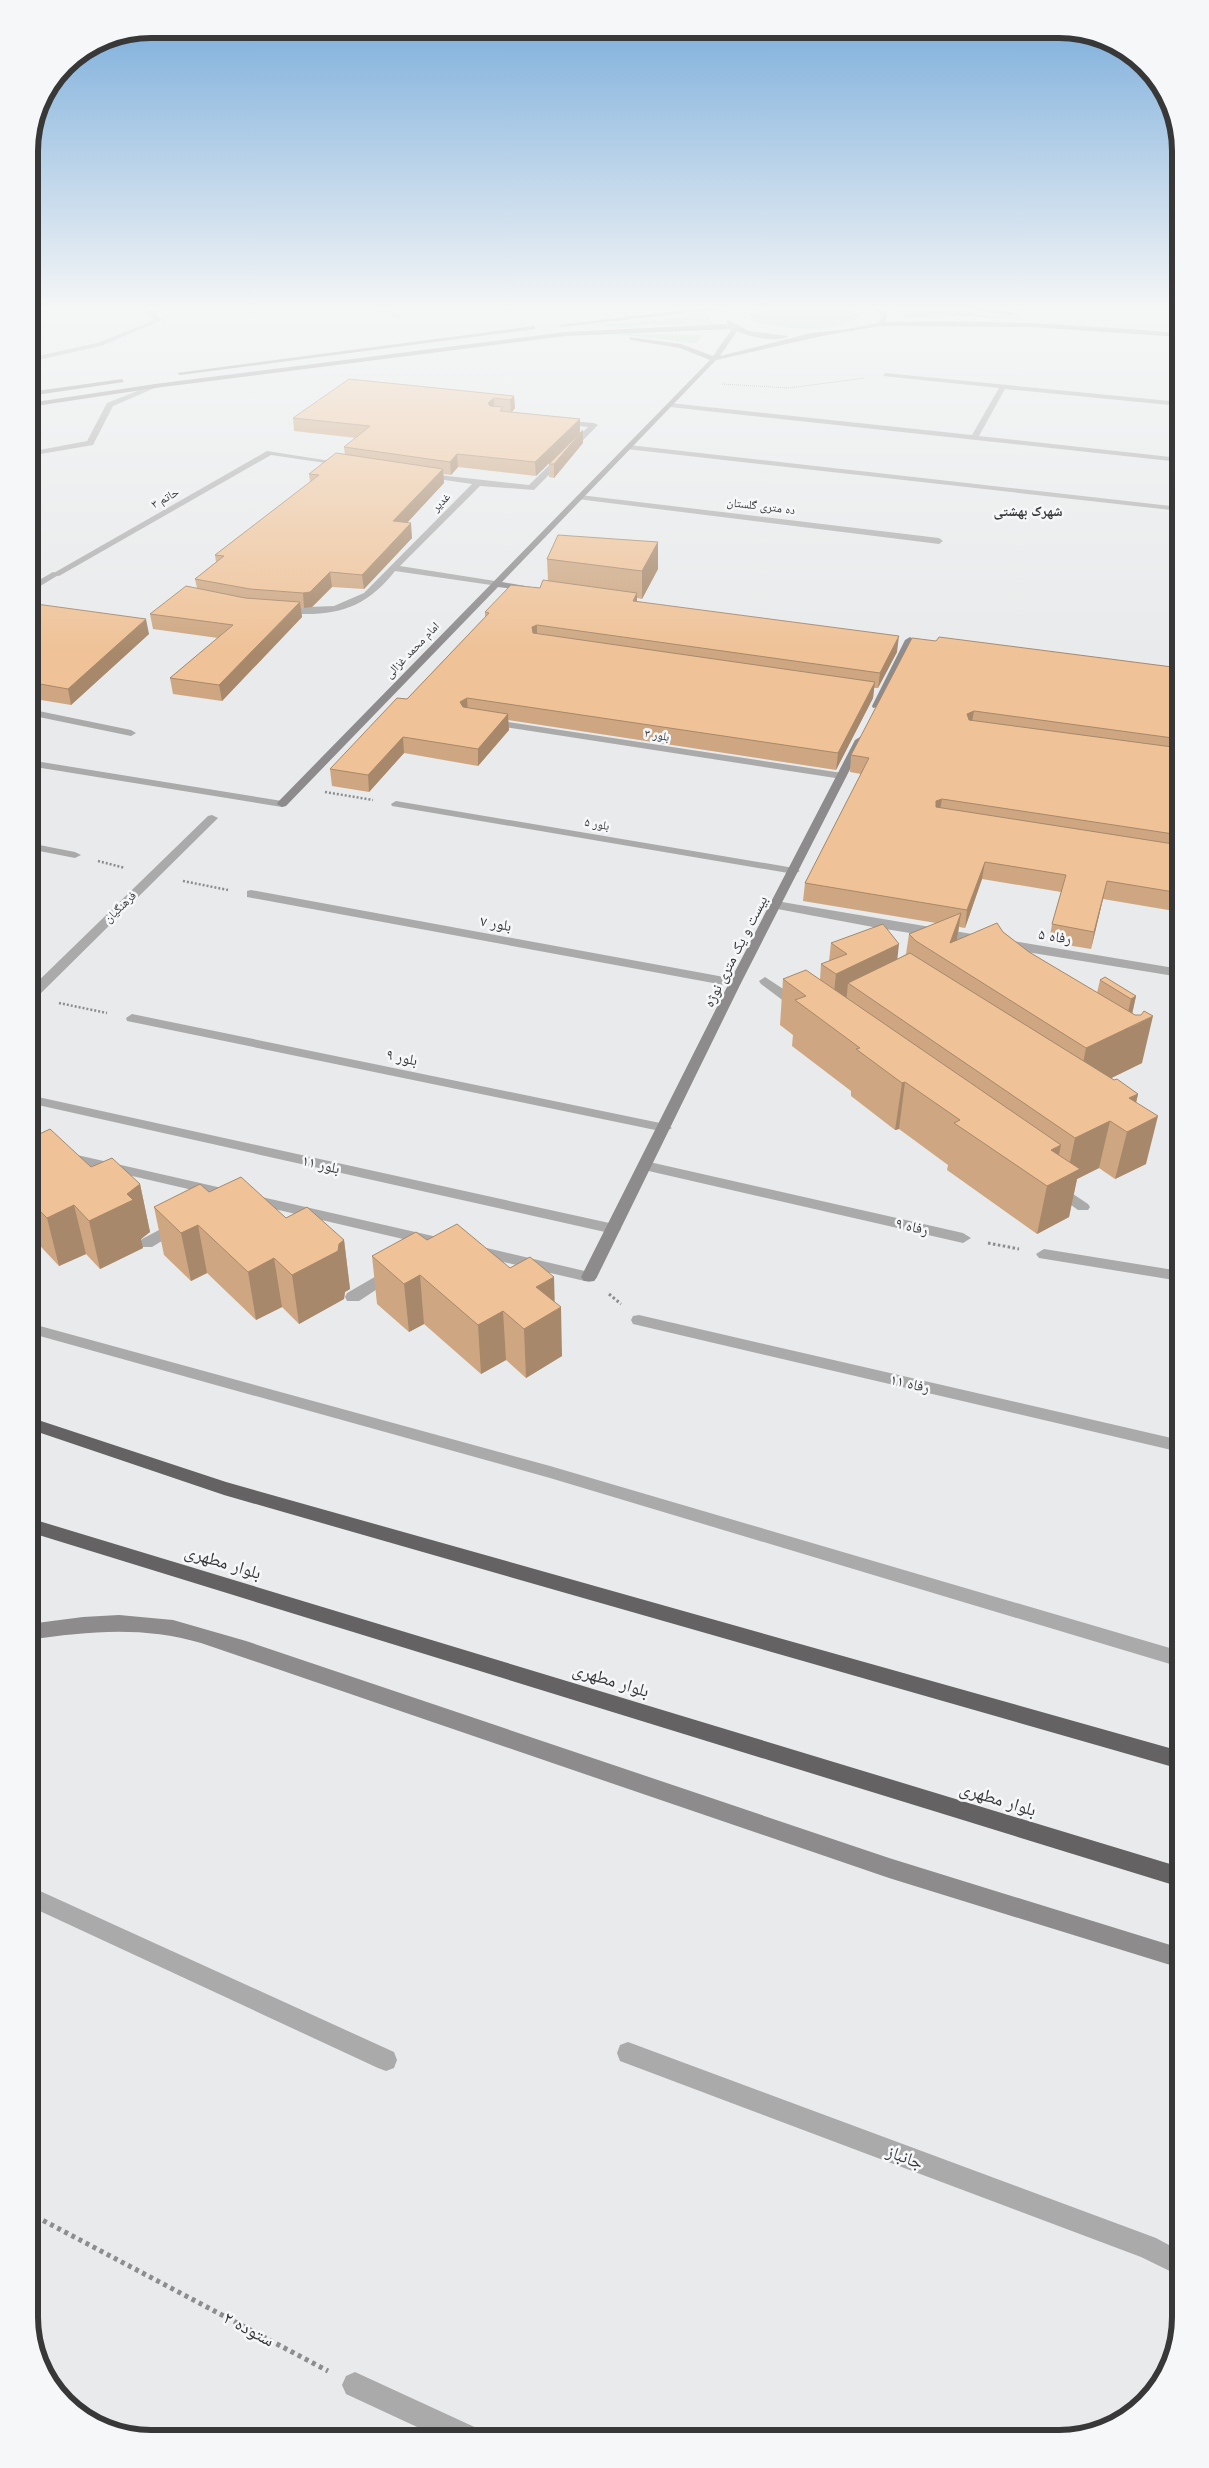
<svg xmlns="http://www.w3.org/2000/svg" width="1209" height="2468" font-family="Arial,'Noto Naskh Arabic',sans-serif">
<rect width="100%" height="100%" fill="#e8eaeb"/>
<!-- green -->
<path fill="#b1e1b7" d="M767 309H847L860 315C847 335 774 329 753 321L751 314Z
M900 309 940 310 1027 319 964 316 905 318Z
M707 316 714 324 590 326Z
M618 334 702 335 697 343Z"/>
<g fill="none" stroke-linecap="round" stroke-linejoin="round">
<!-- path-far3 -->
<path stroke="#8c8d8e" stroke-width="1" stroke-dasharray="1 1" stroke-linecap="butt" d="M722 384 789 388 865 378"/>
<!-- path-far2 -->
<path stroke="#8c8d8e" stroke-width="2.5" stroke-dasharray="2 2" stroke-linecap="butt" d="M325 792 373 800
M98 861 125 868
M183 881 228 890
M59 1003 107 1013"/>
<!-- path-far1 -->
<path stroke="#8c8d8e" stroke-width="3" stroke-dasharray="2.5 2.5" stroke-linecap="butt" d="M988 1243 1019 1249
M609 1294 621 1304"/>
<!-- path -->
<path stroke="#8c8d8e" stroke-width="5" stroke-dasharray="4 4" stroke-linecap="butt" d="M29 2213 328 2371"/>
<!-- lane -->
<path fill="#abaaaa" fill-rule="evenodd" d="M557 420 594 423 598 425 534 490 480 486 400 566 495 581 499 584 498 586 395 571C369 604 343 615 301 614 293 614 284 615 278 611L283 608 334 606 364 593 472 484 424 477H421V473L529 485 588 427 560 424 556 422Z
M267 451 350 464 346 466 271 455 59 576 52 574Z"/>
<!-- street -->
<path fill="#abaaaa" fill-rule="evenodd" d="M142 308H149L162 320 101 346 29 362V358L97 343 155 320Z
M375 308H385L403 317 398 318Z
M885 373 1180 402V406L1005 389 979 436 1180 458V462L670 407 666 405 670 403 972 435 999 388 883 376Z
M155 384 157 387 113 406 93 445 29 456V452L87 441 107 403Z
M629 445 1180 507V511L626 449 625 447Z
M580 495 939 538 943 541 939 544 577 499 576 497Z
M53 572 60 574 29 593V586Z
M29 709 131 730 136 733 131 736 29 715Z
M489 719 842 773 847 776 842 779 485 724V720Z
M29 760 282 801 287 804 282 807 29 766Z
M396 801 794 868 800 871 794 874 392 806 391 804Z
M212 815 218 818 216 820 34 1000 29 1001V990L208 816Z
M29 843 75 852 81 855 75 858 29 849Z
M251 890 735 979 741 983 735 987 247 897V891Z
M776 901 1180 969V977L873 927 772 908 770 905Z
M765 977 803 1002 804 1005 803 1008H793L761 984 759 981Z
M132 1014 665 1124 672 1128 665 1132 127 1021 126 1018Z
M29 1095 614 1224 621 1229 614 1234 29 1103Z
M64 1152 446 1239 454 1244 446 1249 59 1159 57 1156 59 1153Z
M645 1161 963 1233 971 1238 963 1243 640 1169 638 1166Z
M1058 1184 1088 1204 1090 1207 1088 1210H1078L1053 1192 1051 1189 1053 1186Z
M178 1220 183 1222 185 1225 183 1228 152 1247H142L139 1243 142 1239Z
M474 1245 589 1272 594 1273 597 1277 594 1281 589 1282 469 1254 466 1250Z
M1044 1249 1180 1271V1281L1039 1258 1036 1254Z
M392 1267 397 1268 400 1272 397 1276 359 1301H347L345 1297 347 1293Z
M639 1315 1180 1440V1452L633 1324 631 1320 633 1316Z
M29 1323 550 1466 1180 1651V1667L550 1478 29 1333Z
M29 1886 394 2052 397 2060 394 2068 386 2071 378 2068 29 1906Z
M628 2042 1156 2238 1180 2251V2276L1141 2257 620 2061 617 2053 620 2045Z
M355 2372 481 2430 485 2439H443L346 2394 342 2385 346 2376Z"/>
<!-- secondary -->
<path fill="#8d8b8b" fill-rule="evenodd" d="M704 308H730L562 327 559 325Z
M874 308H881L887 315 885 322C983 319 1082 325 1180 333V337L1030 327 880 326 822 336 716 360 502 582 531 587V591L498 587 286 806 282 807 277 804 278 802 710 360 680 348 631 340 629 337 681 344 713 356 732 329 566 336 155 388 29 407V403L155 384 566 332 728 324 726 322 729 320 749 331 789 336C777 343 750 337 737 331L720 356 811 333 848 329 878 323 882 316Z
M953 308H983L1015 313 1012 315Z
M534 326 536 329 180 375 177 373Z
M122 379 124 382 29 396V392Z
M910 637 915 640 882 706 873 708 872 706 905 640Z
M860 737 865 740 741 983 597 1277 594 1281H584L581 1277 729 983 855 740Z
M119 1615 173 1620 246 1641 889 1858 1180 1948V1968L889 1878 201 1643C143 1626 88 1631 29 1640V1624L83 1617Z"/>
<!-- highway -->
<path fill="#646262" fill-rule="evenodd" d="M29 1417 226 1482 1180 1751V1769L224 1495 29 1429Z
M29 1518 1180 1867V1887L29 1532Z"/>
</g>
<!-- wall -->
<path fill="#cea782" d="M514 396 515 408 512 412 580 419V433L536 476 458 467 451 475 443 474 444 483 406 523 412 538 364 589 332 587 312 607 301 608 302 617 222 701 173 694 170 678 218 638 153 629 150 614 197 588 195 579 216 562 215 555 310 482 309 474 345 455 344 447 356 438 294 431 293 418Z
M583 443 554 478 549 477V464Z
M658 542V569L642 599 637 598V601L897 652 878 688H874L873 698 836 770 508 720 509 730 478 766 404 753 369 792 332 786 330 769 407 699 485 617V612L540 588 548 581 547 559Z
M29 603 149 634 71 705 29 698Z
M936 641 1180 668V912L1103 899 1091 949 1049 942 1052 924 1061 892 982 879 965 928 959 927 957 940 1003 932 1029 952 1097 993 1100 980 1136 996 1132 1014 1142 1063 1111 1078 1138 1094 1136 1102 1146 1164 1115 1179 1099 1168 1077 1179 1069 1217 1037 1234 947 1170 948 1165 899 1129 895 1130 851 1096V1091L792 1046 793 1035 780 1025 783 979 820 980 821 964 829 961 831 943 898 959 906 954 909 934 936 923 803 901 805 883 861 774 850 772 851 755Z
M29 1139 91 1167 140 1184 150 1232 141 1239 143 1248 100 1269 86 1254 59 1266 29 1234Z
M209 1192 286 1218 344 1240 350 1289 345 1292 344 1299 299 1324 282 1307 256 1320 207 1273 191 1281 164 1255 154 1207Z
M427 1240 510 1268 555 1303 562 1356 526 1378 506 1360 481 1374 424 1324 409 1332 377 1304 372 1256Z"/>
<!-- shaded-wall -->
<path fill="#a7886a" d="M514 396 515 408 511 413 510 400Z
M494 398V411L488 403Z
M580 419V433L536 476 535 462Z
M583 430V443L554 478V464Z
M457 454 458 467 451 475 450 462Z
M443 469 444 483 395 536 393 521Z
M411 523 412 538 364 589 362 575Z
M658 542V569L642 599V571Z
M330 572 332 587 312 607 304 608 303 593Z
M637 593V608L633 601Z
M300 602 302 617 222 701 219 685Z
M146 619 149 634 71 705 68 689Z
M537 625V640L532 642V627Z
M899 636 897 652 878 688 880 673Z
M875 682 873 698 836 770 838 753Z
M467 698 468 714 460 702Z
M974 711 971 727 967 714Z
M508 714 509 730 478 766V749Z
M403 737 404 753 369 792 368 775Z
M942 799 939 816 934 818 936 801Z
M985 862 982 879 965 928 967 910Z
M1107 881 1103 899 1091 949 1094 932Z
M961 913 954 958 950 943Z
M899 944 894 989 848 983 845 1013 831 1020 836 974Z
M1136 996 1129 1028 1153 1016 1142 1063 1077 1095 1086 1048 1124 1030 1131 999Z
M905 1082 899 1129 895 1130 902 1083Z
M1138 1094 1130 1130 1158 1116 1146 1164 1115 1179 1127 1132 1129 1098Z
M1110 1121 1099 1168 1077 1179 1069 1217 1037 1234 1047 1186 1051 1150 1061 1145 1053 1183 1067 1176 1075 1138Z
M140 1184 150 1232 141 1239 143 1248 100 1269 89 1221Z
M74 1205 86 1254 59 1266 47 1218Z
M198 1225 207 1273 191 1281 181 1233Z
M344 1240 350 1289 345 1292 344 1299 299 1324 292 1275Z
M274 1258 282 1307 256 1320 248 1272Z
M420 1275 424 1324 409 1332 404 1284Z
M554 1277 555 1311 561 1307 562 1356 526 1378 524 1329 536 1287Z
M503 1311 506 1360 481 1374 478 1325Z"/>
<!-- building -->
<path fill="#efc297" stroke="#a7886a" d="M349 379 514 396 510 400 494 398 488 403 490 406 503 407 500 411 580 419 535 462 457 454 450 462 344 447 370 426 293 418Z
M583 430 554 464H549Z
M336 453 443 469 393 521 411 523 362 575 330 572 310 592 303 593 250 589 195 579 224 556 215 555 319 475 309 474Z
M558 535 658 542 642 571 547 559Z
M543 580 637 593 633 601 899 636 880 673 537 625 532 627 533 633 875 682 838 753 467 698 460 702 463 707 508 714 478 749 403 737 368 775 330 769 397 698 407 699 489 613 485 612 511 585 540 588Z
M186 586 245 598 300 602 219 685 170 678 233 625 150 614Z
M29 603 146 619 68 689 29 682Z
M939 637 1180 668V739L974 711 967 714 969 720 1180 748V835L942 799 936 801V807L1180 845V893L1107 881 1094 932 1052 924 1066 875 985 862 967 910 805 883 869 758 851 755 912 638 936 641Z
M961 913 950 943 997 923 1003 932 1029 952 1135 1015H1141L1144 1011 1153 1016 1086 1048 916 941 909 934Z
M883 924 899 944 836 974 821 964 847 954 831 943Z
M910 953 1114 1080 1117 1079 1138 1094 1129 1098 1158 1116 1127 1132 1110 1121 1075 1138 848 983Z
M806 970 1061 1145 1051 1150 1080 1169 1047 1186 954 1123 960 1120 905 1082 902 1083 856 1049 860 1048 795 1000 806 996 783 979Z
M1105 977 1136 996 1131 999 1100 980Z
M50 1129 91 1167 112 1158 140 1184 127 1194 133 1200 89 1221 74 1205 47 1218 29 1200V1139Z
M241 1177 286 1218 307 1207 344 1240 339 1244 338 1251 292 1275 274 1258 248 1272 198 1225 181 1233 154 1207 200 1184 209 1192Z
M457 1224 510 1268 530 1257 554 1277 536 1287 561 1307 524 1329 503 1311 478 1325 420 1275 404 1284 372 1256 416 1232 427 1240Z"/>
<!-- sky -->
<linearGradient id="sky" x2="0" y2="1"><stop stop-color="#77abda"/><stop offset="0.47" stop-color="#f5f6f6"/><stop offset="1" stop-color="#f5f6f6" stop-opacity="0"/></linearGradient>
<rect width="1209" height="654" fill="url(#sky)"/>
<g text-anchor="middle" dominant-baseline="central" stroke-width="5" stroke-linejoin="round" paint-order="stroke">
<!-- far-street labels -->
<g font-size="12" fill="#383839" stroke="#f5f7f9">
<text transform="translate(165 498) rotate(-29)">حاتم ۳</text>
<text transform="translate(441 502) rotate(-45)">غدیر</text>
<text transform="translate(761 506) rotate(7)">ده متری گلستان</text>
<text transform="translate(412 650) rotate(-46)">امام محمد غزالی</text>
<text transform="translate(657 735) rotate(9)">بلور ۳</text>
<text transform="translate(597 824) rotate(10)">بلور ۵</text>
<text transform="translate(120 907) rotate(-44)">فرهنگیان</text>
</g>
<!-- far-neighbourhood labels -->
<g font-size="14" font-weight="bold" fill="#383839" stroke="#f5f7f9">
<text x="1028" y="511">شهرک بهشتی</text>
</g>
<!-- street labels -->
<g font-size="15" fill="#383839" stroke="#f5f7f9">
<text transform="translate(496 923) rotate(10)">بلور ۷</text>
<text transform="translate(1055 936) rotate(9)">رفاه ۵</text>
<text transform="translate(735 951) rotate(-63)">بیست و یک متری نوژه</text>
<text transform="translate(402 1057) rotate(12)">بلور ۹</text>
<text transform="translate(321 1164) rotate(13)">بلور ۱۱</text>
<text transform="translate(912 1226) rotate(13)">رفاه ۹</text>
<text transform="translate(910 1383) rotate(13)">رفاه ۱۱</text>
</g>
<!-- near-street labels -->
<g font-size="18" fill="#383839" stroke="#f5f7f9">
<text transform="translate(223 1562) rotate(17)">بلوار مطهری</text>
<text transform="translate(611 1680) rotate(17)">بلوار مطهری</text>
<text transform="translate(998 1799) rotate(17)">بلوار مطهری</text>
<text transform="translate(905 2157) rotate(21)">جانباز</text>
<text transform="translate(249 2329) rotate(28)">ستوده ۲</text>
</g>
</g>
<!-- crop -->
<path d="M0 0H1209V2468H0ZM151 38H1059A113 113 0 0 1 1172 151V2317A113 113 0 0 1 1059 2430H151A113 113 0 0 1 38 2317V151A113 113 0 0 1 151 38Z" fill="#f5f7f9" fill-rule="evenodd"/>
<path fill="none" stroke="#383839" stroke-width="6" d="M151 38H1059A113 113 0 0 1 1172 151V2317A113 113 0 0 1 1059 2430H151A113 113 0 0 1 38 2317V151A113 113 0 0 1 151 38Z"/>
</svg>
